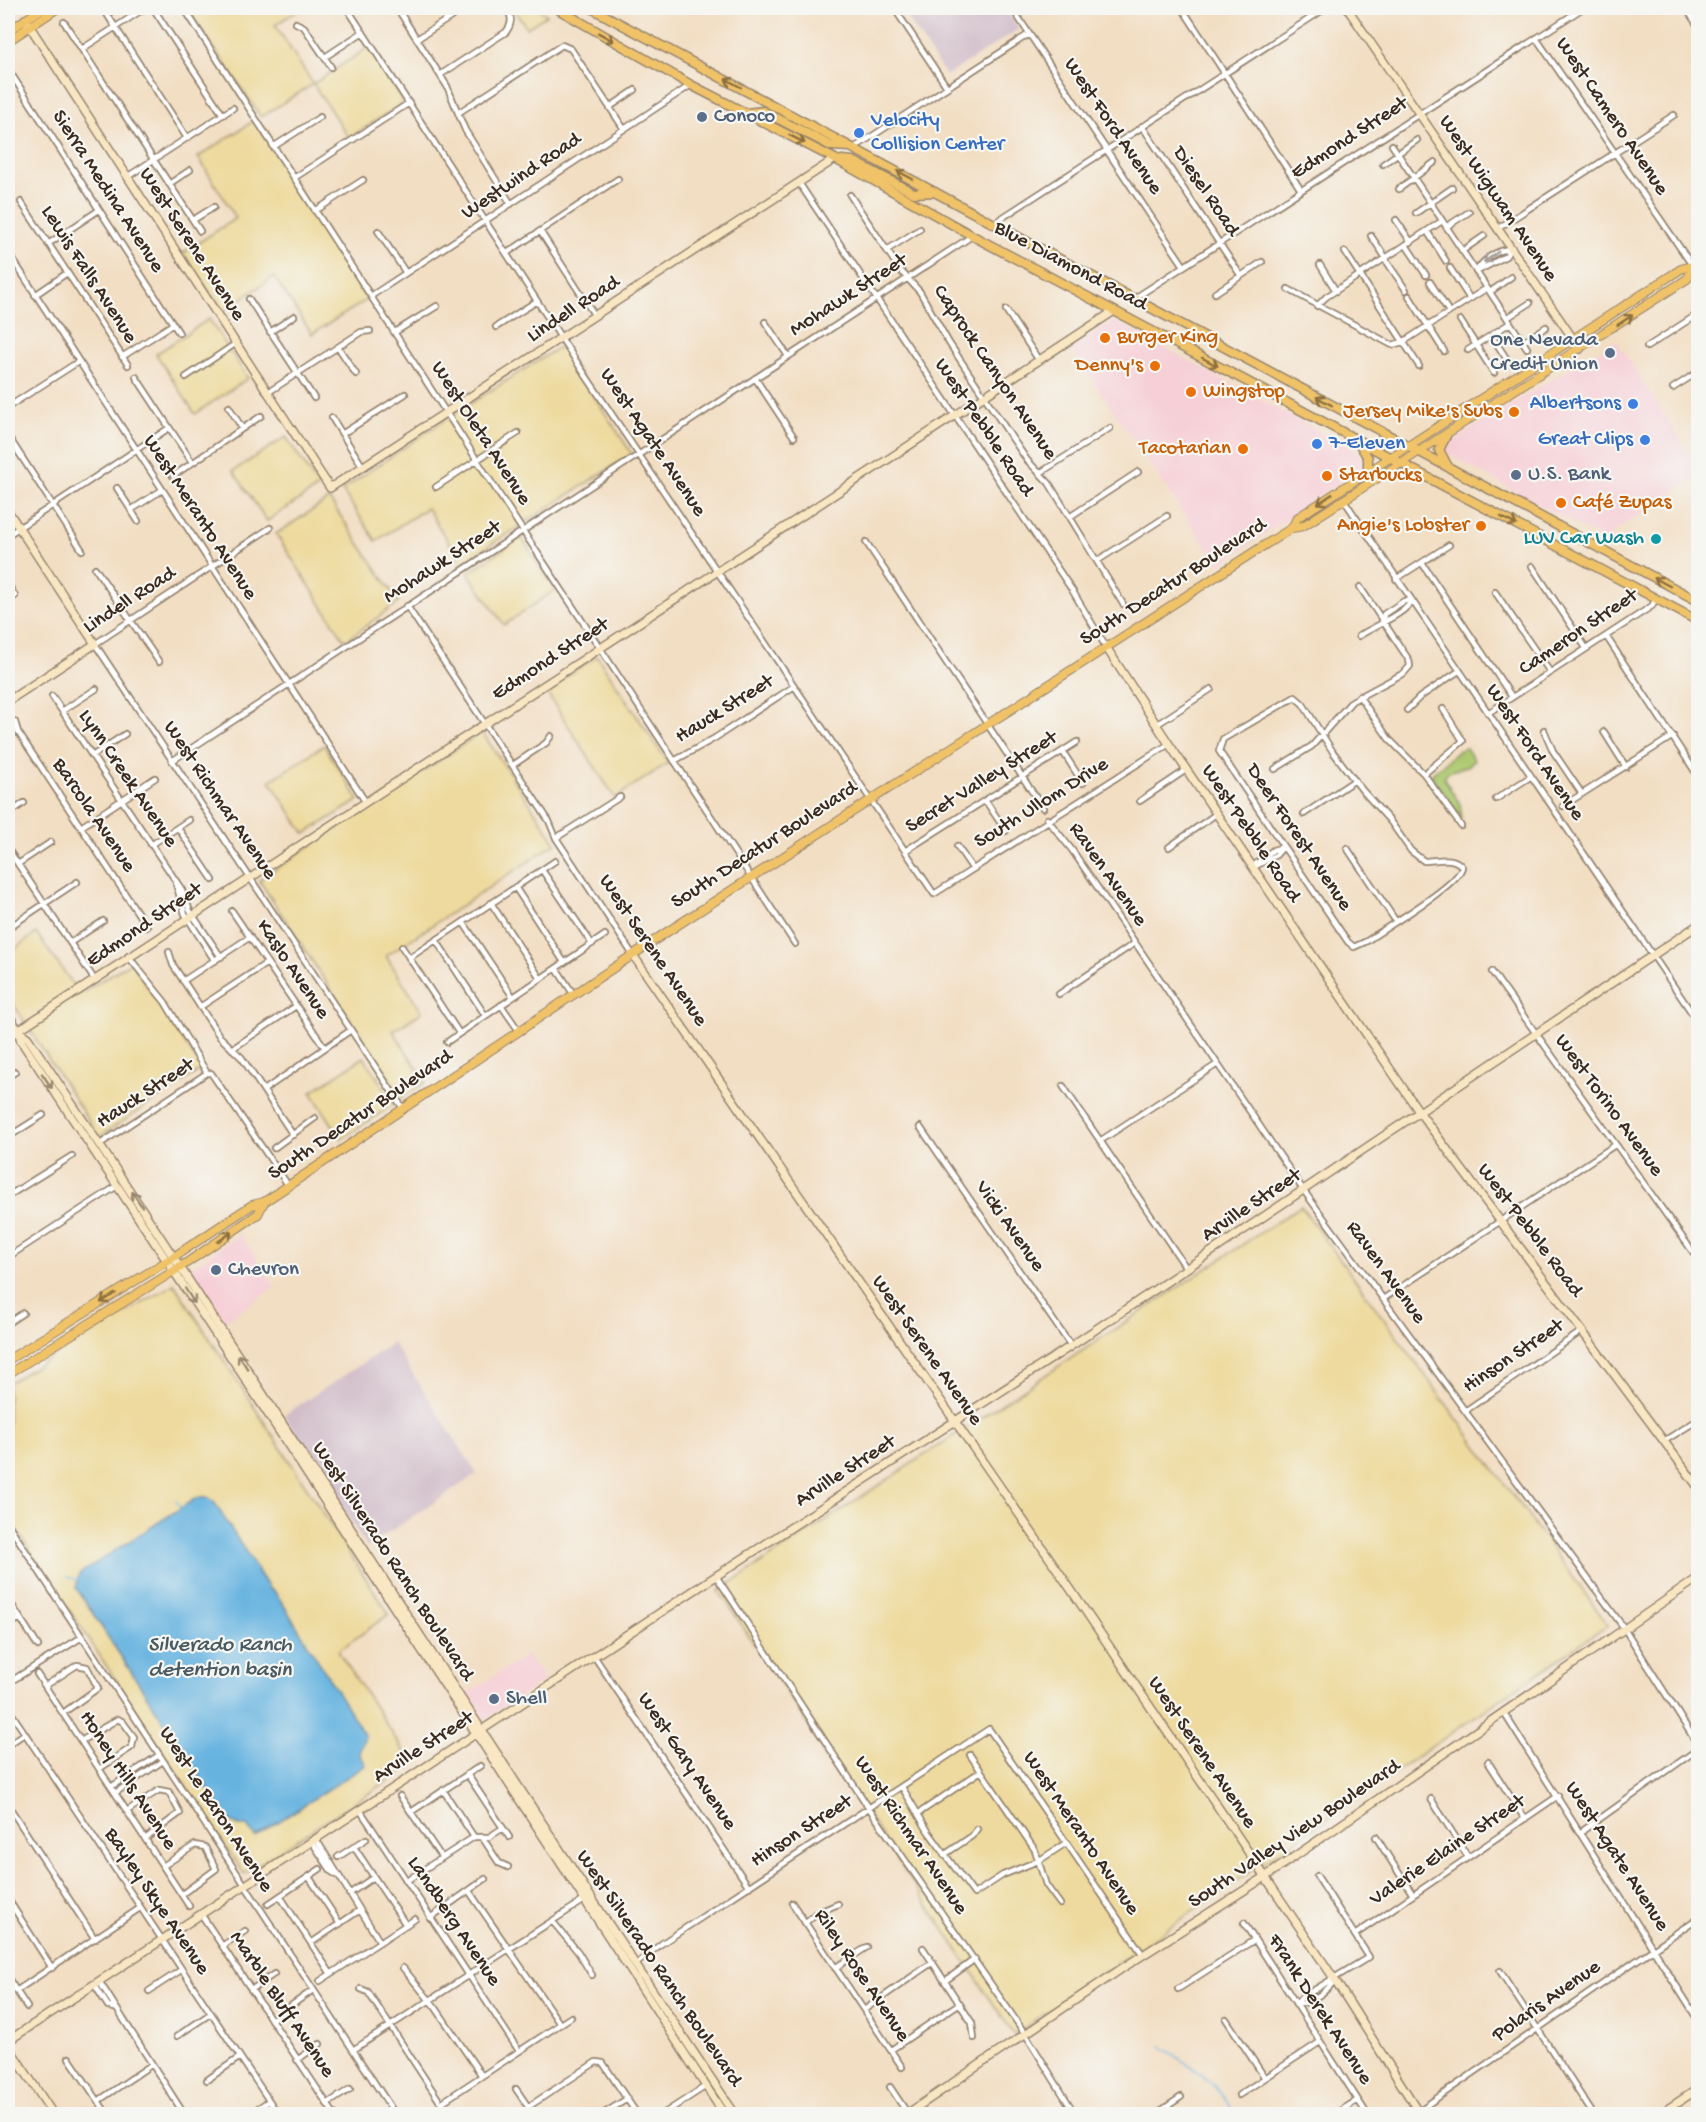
<svg xmlns="http://www.w3.org/2000/svg" width="1706" height="2122" font-family="'Gochi Hand',sans-serif">
<rect width="100%" height="100%" fill="#f6f6f2"/>
<filter id="ink" filterUnits="userSpaceOnUse"><feTurbulence type="fractalNoise" baseFrequency=".0167" numOctaves="2"/><feDisplacementMap in="SourceGraphic" scale="12" xChannelSelector="R" yChannelSelector="G"/><feConvolveMatrix kernelMatrix="1 2 1 2 8 2 1 2 1" color-interpolation-filters="sRGB"/></filter>
<filter id="wash" filterUnits="userSpaceOnUse"><feTurbulence type="fractalNoise" baseFrequency=".008" numOctaves="4" result="noise"/><feDisplacementMap in="SourceGraphic" scale="24" xChannelSelector="R" yChannelSelector="G"/><feGaussianBlur stdDeviation="1.35" result="paint"/><feColorMatrix in="noise" values="0 0 0 0 0 0 0 0 0 0 0 0 0 0 0 0 0 1.4 0 .05"/><feComposite in="paint" operator="in"/></filter>
<g filter="url(#wash)">
<rect width="100%" height="100%" fill="#f2dec3"/>
<!-- built -->
<path fill="#f6cfd7" d="M1114 320 1357 452 1363 458V466L1219 565 1070 347Z
M1616 340 1698 467 1693 479 1615 531 1607 542 1444 452 1447 444Z
M240 1234 275 1287 225 1321 191 1268Z
M527 1655 545 1680 481 1722 464 1696Z"/>
<!-- industrial -->
<path fill="#d1bdc9" d="M901 8H1005L1019 29 946 76Z
M393 1343 477 1474 367 1547 284 1415Z"/>
<!-- green -->
<path fill="#adc970" stroke="#747a47" stroke-width="1.5" d="M1466 748 1474 760 1468 766 1448 772 1444 779 1460 804 1462 819 1431 775 1458 751Z"/>
<!-- sand -->
<path fill="#eeda9e" stroke="#94825e" stroke-width="1.5" fill-rule="evenodd" d="M187 8H301L275 25 313 84 369 47 404 103 349 138 313 84 261 117Z
M513 8H537L547 15 527 28Z
M255 120 367 300 312 334 274 277 223 311 183 253 236 218 198 157Z
M209 319 248 378 195 414 156 354Z
M561 346 632 454 462 563 427 508 376 541 342 490 446 419Z
M286 437 319 487 267 521 233 471Z
M329 499 399 602 345 641 276 534Z
M521 537 555 590 504 625 468 573Z
M597 656 668 763 615 798 545 690Z
M482 732 556 843 386 956 422 1012 393 1031 426 1082 402 1098 259 880Z
M324 745 359 800 305 834 270 781Z
M36 933 80 994 131 962 202 1069 99 1137 8 996V954Z
M364 1057 394 1104 342 1139 311 1092Z
M1301 1206 1608 1625 1014 2035 719 1591Z
M174 1284 389 1614 338 1651 413 1765 244 1874 8 1517V1383ZM214 1502 270 1590 274 1591 283 1604 364 1738 239 1826 229 1821 76 1588Z"/>
<!-- water -->
<path fill="#66b3e0" stroke="#506e7f" stroke-width="1.5" d="M196 1498H208L214 1502 270 1590 274 1591 283 1604 365 1736 359 1753 366 1765 255 1837 247 1826H239L229 1821 76 1588 79 1574Z"/>
<g fill="none" stroke-linecap="round" stroke-linejoin="round">
<!-- stream -->
<path stroke="#66b3e0" stroke-width="1.5" d="M176 1501 181 1508
M67 1577 78 1580
M1161 2046C1189 2065 1219 2083 1234 2114"/>
</g>
</g>
<g filter="url(#ink)">
<g fill="none" stroke-linecap="round" stroke-linejoin="round">
<!-- street casing -->
<g stroke="#968470" stroke-width="8">
<path id="street" d="M103 8 187 138
M153 8 223 115
M184 8 523 531 795 944
M347 8 580 367 934 894 1169 744
M397 8 447 86 465 130 511 204
M894 8 947 87
M1012 8 1184 266
M1182 8 1301 190
M1686 8 1698 26
M64 22 200 231
M296 23 304 27 331 67
M1536 38 1698 274
M417 39 465 8
M82 49 145 8
M325 57 363 32
M8 69 179 333
M440 75 506 32C513 23 512 16 506 8
M610 107 635 90
M458 113 562 45 571 49 624 129
M1142 126 1241 276
M1392 145 1527 348
M8 147 11 144
M273 147 320 117
M854 148 1029 34
M1383 164 1417 140
M127 177 233 108
M294 178 409 103
M8 183 11 189
M799 183 1072 590 1106 647
M169 184 190 170
M1399 189 1435 162
M850 195 900 270 920 292 949 343 1012 438 1027 460 1049 483 1123 604
M21 202 128 365
M315 211 363 180
M1416 213 1452 188
M193 220 214 207
M1396 220 1411 242
M994 223 1326 8
M1446 227 1469 212
M1497 229 1674 115
M378 231 406 273
M540 231 595 316
M1427 231 1446 261
M1371 236 1386 258
M48 244 99 210
M1406 245 1426 275
M887 250 920 229
M1462 251 1484 236
M8 252 365 801
M1345 252 1419 366
M507 253 618 179
M1385 259 1406 290
M1320 265 1336 291
M1450 268 1470 299
M1476 272C1483 260 1496 250 1510 249
M1476 272 1506 256 1510 249
M1430 282 1449 312
M1288 289 1392 345 1403 342 1487 288
M1490 292 1511 277
M1215 293 1262 262
M35 295 67 273
M371 296 691 85
M1409 296 1444 351
M1135 298 1583 8
M249 299 314 398
M1317 306 1326 297 1442 221
M1006 310 1038 359
M1507 318 1530 303
M1460 320 1494 373
M765 322 788 356
M496 327 537 301
M270 332 294 316
M395 332 437 306
M1491 335 1510 364
M1523 342 1546 327
M338 347 356 374
M1647 347 1698 314
M1468 350 1510 323
M122 357 173 324
M136 377 192 462
M186 377 235 344
M755 378 794 437
M1673 388 1698 372
M267 393 361 332 370 331
M8 407 78 362
M229 407 242 428
M332 418 363 467
M342 434 405 394
M8 436 82 550
M1040 473 1110 428
M173 476 261 416
M436 487 518 433
M117 488 138 521
M1344 500 1698 1022
M131 510 162 490
M1071 516 1138 472
M270 528 95 644 404 1110
M8 535 169 428
M866 542 1043 808
M1097 561 1167 516
M1422 563 1512 697
M1532 566 1586 648
M95 568 159 662
M1396 579 1449 545
M8 584 15 596
M1495 592 1550 672
M407 606 549 821 556 838 633 955
M1383 620 1384 614 1404 601H1411
M1359 636C1372 627 1406 614 1411 601
M1606 636 1698 776
M52 696 182 890 190 911 221 957
M1359 696 1389 739 1424 774 1461 826
M1295 697 1303 704 1333 752 1362 790 1390 821 1411 851 1424 861C1437 861 1454 855 1462 867 1459 885 1386 927 1367 941L1354 947 1348 942 1219 751 1223 739Z
M1407 710 1420 697 1459 671
M62 711 96 689
M1488 713 1652 606 1656 598
M15 722 18 732 147 927
M1156 725 1211 689
M1544 730 1553 751 1582 794
M1604 732 1626 767
M1063 752 1083 783
M92 756 125 734
M172 761 972 236
M674 761 715 738 793 687
M513 765 546 743 551 736
M1275 769 1312 746 1352 701 1404 673 1410 666 1409 660 1360 587
M1424 774 1463 741 1443 709
M1496 799 1530 777
M985 800 1006 831
M1140 801 1186 770
M1563 806 1673 736
M8 814 24 803
M1304 814 1355 780
M1047 819 1072 850 1304 1191 1624 1628 1698 1745
M81 827 155 778
M178 828 213 880
M556 838 620 797
M151 845 189 820
M957 846 972 868
M1169 847 1216 814
M1347 848 1395 920
M8 849 94 979
M905 851 1077 742
M18 864 51 842
M1252 867 1273 850 1283 847
M1254 867 1276 855 1283 847
M542 870 592 944
M176 884 185 914 215 961
M515 887 564 962
M491 903 540 978
M232 911 325 1048
M463 922 513 997
M8 928 77 882
M436 940 485 1015
M70 943 103 921
M402 947 459 1033
M169 952 173 965 220 1037 242 1058 293 1135
M128 956 165 1002 207 1073
M409 958 555 861
M556 968 574 995
M1492 972 1698 1259
M183 981 250 937
M1059 994 1135 943
M501 1005 519 1031
M200 1007 267 963
M447 1042 605 935
M232 1049 296 1006
M8 1077 15 1072
M1063 1086 1187 1269
M264 1090 351 1030
M920 1127 1071 1346
M8 1137 43 1115
M1100 1141 1216 1065
M100 1144 207 1073H211L288 1185
M274 1148 315 1118
M8 1196 72 1156
M8 1257 117 1186
M1383 1299 1615 1145
M8 1323 23 1313
M1465 1411 1582 1331
M1664 1441 1698 1420
M8 1524 395 2114
M716 1576 869 1808 1026 2035 1075 2114
M8 1599 38 1646
M8 1626 20 1618
M594 1656 749 1887
M37 1674 189 1906
M8 1683 82 1637
M45 1686 77 1665 87 1667 98 1688 63 1713
M8 1708 278 2114
M1504 1713 1698 2020
M81 1741 118 1719 123 1722 134 1737 132 1747 99 1769
M8 1745 24 1734
M970 1755 1035 1850 1046 1885 1060 1904
M1488 1762 1525 1819
M467 1774 509 1837
M111 1787 159 1755
M902 1787 928 1831 974 1894 1003 1875 1040 1860 1066 1843
M443 1790 474 1837
M115 1793 163 1761
M400 1796 442 1858
M1431 1799 1468 1857
M8 1805 95 1939
M360 1810 519 2051
M127 1811 159 1790 169 1792 180 1813 145 1839
M411 1812 480 1766
M919 1813 981 1771
M1581 1832 1698 1749
M482 1837 499 1863 508 1867
M1376 1837 1413 1895
M316 1839 380 1942
M312 1842 332 1872 337 1875
M354 1847 406 1925
M944 1855 972 1836 977 1829
M338 1857 366 1839
M163 1866 195 1845 205 1847 216 1869 182 1894
M309 1877 340 1924
M406 1881 474 1837H489L503 1828
M469 1891 560 2024
M349 1894 374 1877
M280 1896 331 1974
M8 1899 52 1968
M792 1903 902 2067
M268 1904 320 1869
M201 1914 334 2114
M430 1918 485 1879
M553 1922 578 1952 592 1975
M805 1923 815 1914 838 1904
M1244 1923 1367 2114
M1356 1934 1558 1796
M311 1943 360 1910
M222 1946 245 1931
M923 1948 972 2023 974 2038
M635 1965 661 1944 989 1729 1143 1955
M403 1968 436 2008 482 2076
M835 1968 867 1947
M1500 1971 1593 2114
M8 1978 27 2007
M99 1981 184 2114
M320 1981 415 1919
M945 1981 975 1959
M94 1984 108 2006 114 2008
M361 1989 368 1992 448 2114
M1178 1989 1254 1940
M251 1990 274 1974
M16 1991 140 1908
M149 1991 181 1970
M1296 2005 1301 1998 1369 1957 1317 1876
M1296 2005C1311 2003 1326 1992 1335 1980
M864 2010 933 1962
M1226 2019 1265 2078
M271 2020 313 1990
M177 2036 210 2014
M353 2050 583 1901
M891 2050 960 2003
M69 2058 107 2114
M297 2060 320 2044
M207 2080 240 2057
M8 2086 11 2087
M890 2087 908 2114
M516 2089 533 2114
M1239 2095 1320 2042
M98 2101 151 2065
M441 2103 571 2017
M327 2104 350 2089
M528 2107 596 2062 603 2063 637 2114
M249 2114 269 2101
M603 2114 627 2099
M663 2114 706 2086
M1156 2114 1181 2097
M1335 2114 1358 2100
M1414 2114 1698 1918"/>
</g>
<!-- secondary casing -->
<g stroke="#968470" stroke-width="10">
<path id="secondary" d="M1347 8 1580 349
M25 19 330 488 835 159
M8 511 95 644 8 701
M1106 647 1169 744 1420 1113 1698 1487
M633 955 1059 1572 1335 1980 1420 2114
M8 1014 18 1030 28 1038C268 1394 495 1758 735 2114
M18 1030 21 1041 238 1368 724 2114
M8 1037 1114 311
M8 2041 716 1576 1071 1346 1698 925
M8 2046 53 2114
M907 2114 1121 1969 1265 1877 1698 1578
M1660 2114 1698 2089"/>
</g>
<!-- primary casing -->
<g stroke="#968470" stroke-width="10">
<path id="primary" d="M8 31 43 8
M8 41 58 8
M1292 528 1297 518 1681 269 1698 264
M8 1360 175 1256 252 1205 264 1202 667 932 1260 548 1292 528 1303 526 1687 279 1694 267
M8 1374 182 1266 258 1214 264 1202"/>
</g>
<!-- highway casing -->
<g stroke="#968470" stroke-width="11">
<path id="highway" d="M556 8 691 85 835 159 973 236 1698 621
M591 8 1698 601
M746 113 763 111 831 146 850 147
M842 160 853 161 914 193 935 192
M1446 436 1439 450 1447 465
M1359 443 1368 458V471"/>
</g>
<!-- street -->
<use href="#street" stroke="#fff" stroke-width="4.5"/>
<!-- secondary -->
<use href="#secondary" stroke="#f9e7c3" stroke-width="7"/>
<!-- primary -->
<use href="#primary" stroke="#f0c369" stroke-width="8"/>
<!-- highway -->
<use href="#highway" stroke="#f0c369" stroke-width="8"/>
</g>
<!-- one-way arrows -->
<defs><path id="oneway-shaft" d="M-6 0H5M1.5-3L5.5 0L1.5 3" fill="none" stroke-width="1.6" stroke-linecap="round" stroke-linejoin="round" transform="scale(1.5)"/></defs>
<g stroke="#8c6f40">
<use href="#oneway-shaft" transform="translate(606 37) rotate(29)"/>
<use href="#oneway-shaft" transform="translate(733 83) rotate(-152)"/>
<use href="#oneway-shaft" transform="translate(797 139) rotate(27)"/>
<use href="#oneway-shaft" transform="translate(905 175) rotate(-152)"/>
<use href="#oneway-shaft" transform="translate(1625 320) rotate(-33)"/>
<use href="#oneway-shaft" transform="translate(1210 362) rotate(28)"/>
<use href="#oneway-shaft" transform="translate(1324 401) rotate(-152)"/>
<use href="#oneway-shaft" transform="translate(1325 499) rotate(146)"/>
<use href="#oneway-shaft" transform="translate(1509 521) rotate(28)"/>
<use href="#oneway-shaft" transform="translate(1662 582) rotate(-152)"/>
<use href="#oneway-shaft" transform="translate(225 1237) rotate(-34)"/>
<use href="#oneway-shaft" transform="translate(108 1298) rotate(148)"/>
</g>
<use stroke="#a79f9a" href="#oneway-shaft" transform="translate(1491 257) rotate(144)"/>
<g stroke="#9a8870">
<use href="#oneway-shaft" transform="translate(47 1081) rotate(56)"/>
<use href="#oneway-shaft" transform="translate(137 1199) rotate(-124)"/>
<use href="#oneway-shaft" transform="translate(190 1296) rotate(57)"/>
<use href="#oneway-shaft" transform="translate(243 1362) rotate(-123)"/>
</g>
</g>
<!-- markers -->
<g fill="#5c6f8a" stroke="#f6f6f2" stroke-width="2">
<circle cx="702" cy="117" r="6"/>
<circle cx="1610" cy="353" r="6"/>
<circle cx="1516" cy="475" r="6"/>
<circle cx="216" cy="1270" r="6"/>
<circle cx="494" cy="1699" r="6"/>
</g>
<g fill="#3f7fe0" stroke="#f6f6f2" stroke-width="2">
<circle cx="859" cy="133" r="6"/>
<circle cx="1633" cy="404" r="6"/>
<circle cx="1645" cy="440" r="6"/>
<circle cx="1317" cy="444" r="6"/>
</g>
<g fill="#e8710a" stroke="#f6f6f2" stroke-width="2">
<circle cx="1105" cy="338" r="6"/>
<circle cx="1155" cy="366" r="6"/>
<circle cx="1191" cy="392" r="6"/>
<circle cx="1514" cy="412" r="6"/>
<circle cx="1243" cy="449" r="6"/>
<circle cx="1327" cy="476" r="6"/>
<circle cx="1561" cy="503" r="6"/>
<circle cx="1481" cy="526" r="6"/>
</g>
<circle fill="#0f9aa8" stroke="#f6f6f2" stroke-width="2" cx="1656" cy="539" r="6"/>
<g text-anchor="middle" dominant-baseline="central" stroke-width="4.5" stroke-linejoin="round" paint-order="stroke">
<!-- service labels -->
<g font-size="21" fill="#4e5e75" stroke="#f6f6f2" text-anchor="start">
<text x="714" y="117">Conoco</text>
<text x="1598" y="341" text-anchor="end">One Nevada<tspan x="1598" dy="24">Credit Union</tspan></text>
<text x="1528" y="475">U.S. Bank</text>
<text x="228" y="1270">Chevron</text>
<text x="506" y="1699">Shell</text>
</g>
<!-- street labels -->
<g font-size="21" fill="#3b2a1e" stroke="#f6f6f2">
<text transform="translate(1611 117) rotate(56)">West Camero Avenue</text>
<text transform="translate(1112 127) rotate(56)">West Ford Avenue</text>
<text transform="translate(1350 139) rotate(-33)">Edmond Street</text>
<text transform="translate(522 177) rotate(-34)">Westwind Road</text>
<text transform="translate(107 192) rotate(57)">Sierra Medina Avenue</text>
<text transform="translate(1205 192) rotate(56)">Diesel Road</text>
<text transform="translate(1497 199) rotate(56)">West Wigwam Avenue</text>
<text transform="translate(191 245) rotate(57)">West Serene Avenue</text>
<text transform="translate(1070 267) rotate(28)">Blue Diamond Road</text>
<text transform="translate(88 275) rotate(57)">Lewis Falls Avenue</text>
<text transform="translate(849 296) rotate(-33)">Mohawk Street</text>
<text transform="translate(574 310) rotate(-33)">Lindell Road</text>
<text transform="translate(994 373) rotate(56)">Caprock Canyon Avenue</text>
<text transform="translate(983 428) rotate(56)">West Pebble Road</text>
<text transform="translate(480 434) rotate(57)">West Oleta Avenue</text>
<text transform="translate(652 443) rotate(56)">West Agate Avenue</text>
<text transform="translate(199 518) rotate(57)">West Meranto Avenue</text>
<text transform="translate(443 563) rotate(-33)">Mohawk Street</text>
<text transform="translate(1174 583) rotate(-33)">South Decatur Boulevard</text>
<text transform="translate(130 601) rotate(-33)">Lindell Road</text>
<text transform="translate(1579 633) rotate(-34)">Cameron Street</text>
<text transform="translate(551 660) rotate(-33)">Edmond Street</text>
<text transform="translate(725 710) rotate(-32)">Hauck Street</text>
<text transform="translate(1534 753) rotate(56)">West Ford Avenue</text>
<text transform="translate(127 779) rotate(56)">Lynn Creek Avenue</text>
<text transform="translate(982 783) rotate(-32)">Secret Valley Street</text>
<text transform="translate(219 801) rotate(56)">West Richmar Avenue</text>
<text transform="translate(1042 804) rotate(-32)">South Ullom Drive</text>
<text transform="translate(93 816) rotate(56)">Barcola Avenue</text>
<text transform="translate(1250 834) rotate(56)">West Pebble Road</text>
<text transform="translate(1298 838) rotate(56)">Deer Forest Avenue</text>
<text transform="translate(765 846) rotate(-33)">South Decatur Boulevard</text>
<text transform="translate(1107 875) rotate(55)">Raven Avenue</text>
<text transform="translate(145 926) rotate(-34)">Edmond Street</text>
<text transform="translate(652 951) rotate(56)">West Serene Avenue</text>
<text transform="translate(292 970) rotate(56)">Kaslo Avenue</text>
<text transform="translate(146 1094) rotate(-33)">Hauck Street</text>
<text transform="translate(1608 1106) rotate(54)">West Torino Avenue</text>
<text transform="translate(361 1116) rotate(-34)">South Decatur Boulevard</text>
<text transform="translate(1252 1206) rotate(-34)">Arville Street</text>
<text transform="translate(1009 1227) rotate(55)">Vicki Avenue</text>
<text transform="translate(1529 1231) rotate(53)">West Pebble Road</text>
<text transform="translate(1385 1273) rotate(54)">Raven Avenue</text>
<text transform="translate(926 1351) rotate(55)">West Serene Avenue</text>
<text transform="translate(1514 1357) rotate(-34)">Hinson Street</text>
<text transform="translate(846 1472) rotate(-33)">Arville Street</text>
<text transform="translate(392 1562) rotate(57)">West Silverado Ranch Boulevard</text>
<text transform="translate(424 1748) rotate(-33)">Arville Street</text>
<text transform="translate(1201 1753) rotate(56)">West Serene Avenue</text>
<text transform="translate(686 1762) rotate(56)">West Gary Avenue</text>
<text transform="translate(127 1781) rotate(57)">Honey Hills Avenue</text>
<text transform="translate(215 1810) rotate(57)">West Le Baron Avenue</text>
<text transform="translate(802 1832) rotate(-33)">Hinson Street</text>
<text transform="translate(1080 1834) rotate(56)">West Meranto Avenue</text>
<text transform="translate(1295 1835) rotate(-34)">South Valley View Boulevard</text>
<text transform="translate(910 1836) rotate(56)">West Richmar Avenue</text>
<text transform="translate(1448 1851) rotate(-34)">Valerie Elaine Street</text>
<text transform="translate(1616 1857) rotate(57)">West Agate Avenue</text>
<text transform="translate(156 1902) rotate(56)">Bayley Skye Avenue</text>
<text transform="translate(453 1922) rotate(56)">Landberg Avenue</text>
<text transform="translate(658 1969) rotate(56)">West Silverado Ranch Boulevard</text>
<text transform="translate(861 1976) rotate(56)">Riley Rose Avenue</text>
<text transform="translate(1547 2002) rotate(-35)">Polaris Avenue</text>
<text transform="translate(281 2005) rotate(56)">Marble Bluff Avenue</text>
<text transform="translate(1319 2010) rotate(57)">Frank Derek Avenue</text>
</g>
<!-- shop labels -->
<g font-size="21" fill="#366cbe" stroke="#f6f6f2" text-anchor="start">
<text x="871" y="121">Velocity<tspan x="871" dy="24">Collision Center</tspan></text>
<text x="1621" y="404" text-anchor="end">Albertsons</text>
<text x="1633" y="440" text-anchor="end">Great Clips</text>
<text x="1329" y="444">7-Eleven</text>
</g>
<!-- food labels -->
<g font-size="21" fill="#c56008" stroke="#f6f6f2" text-anchor="start">
<text x="1117" y="338">Burger King</text>
<text x="1143" y="366" text-anchor="end">Denny's</text>
<text x="1203" y="392">Wingstop</text>
<text x="1502" y="412" text-anchor="end">Jersey Mike's Subs</text>
<text x="1231" y="449" text-anchor="end">Tacotarian</text>
<text x="1339" y="476">Starbucks</text>
<text x="1573" y="503">Café Zupas</text>
<text x="1469" y="526" text-anchor="end">Angie's Lobster</text>
</g>
<!-- culture labels -->
<g font-size="21" fill="#0d838f" stroke="#f6f6f2" text-anchor="end">
<text x="1644" y="539">LUV Car Wash</text>
</g>
<!-- water labels -->
<g font-size="22" font-style="italic" fill="#4a5a62" stroke="#f6f6f2">
<text x="220" y="1646">Silverado Ranch<tspan x="220" dy="25">detention basin</tspan></text>
</g>
</g>
<!-- margin -->
<rect width="1706" height="2122" fill="none" stroke="#f6f6f2" stroke-width="30"/>
</svg>
